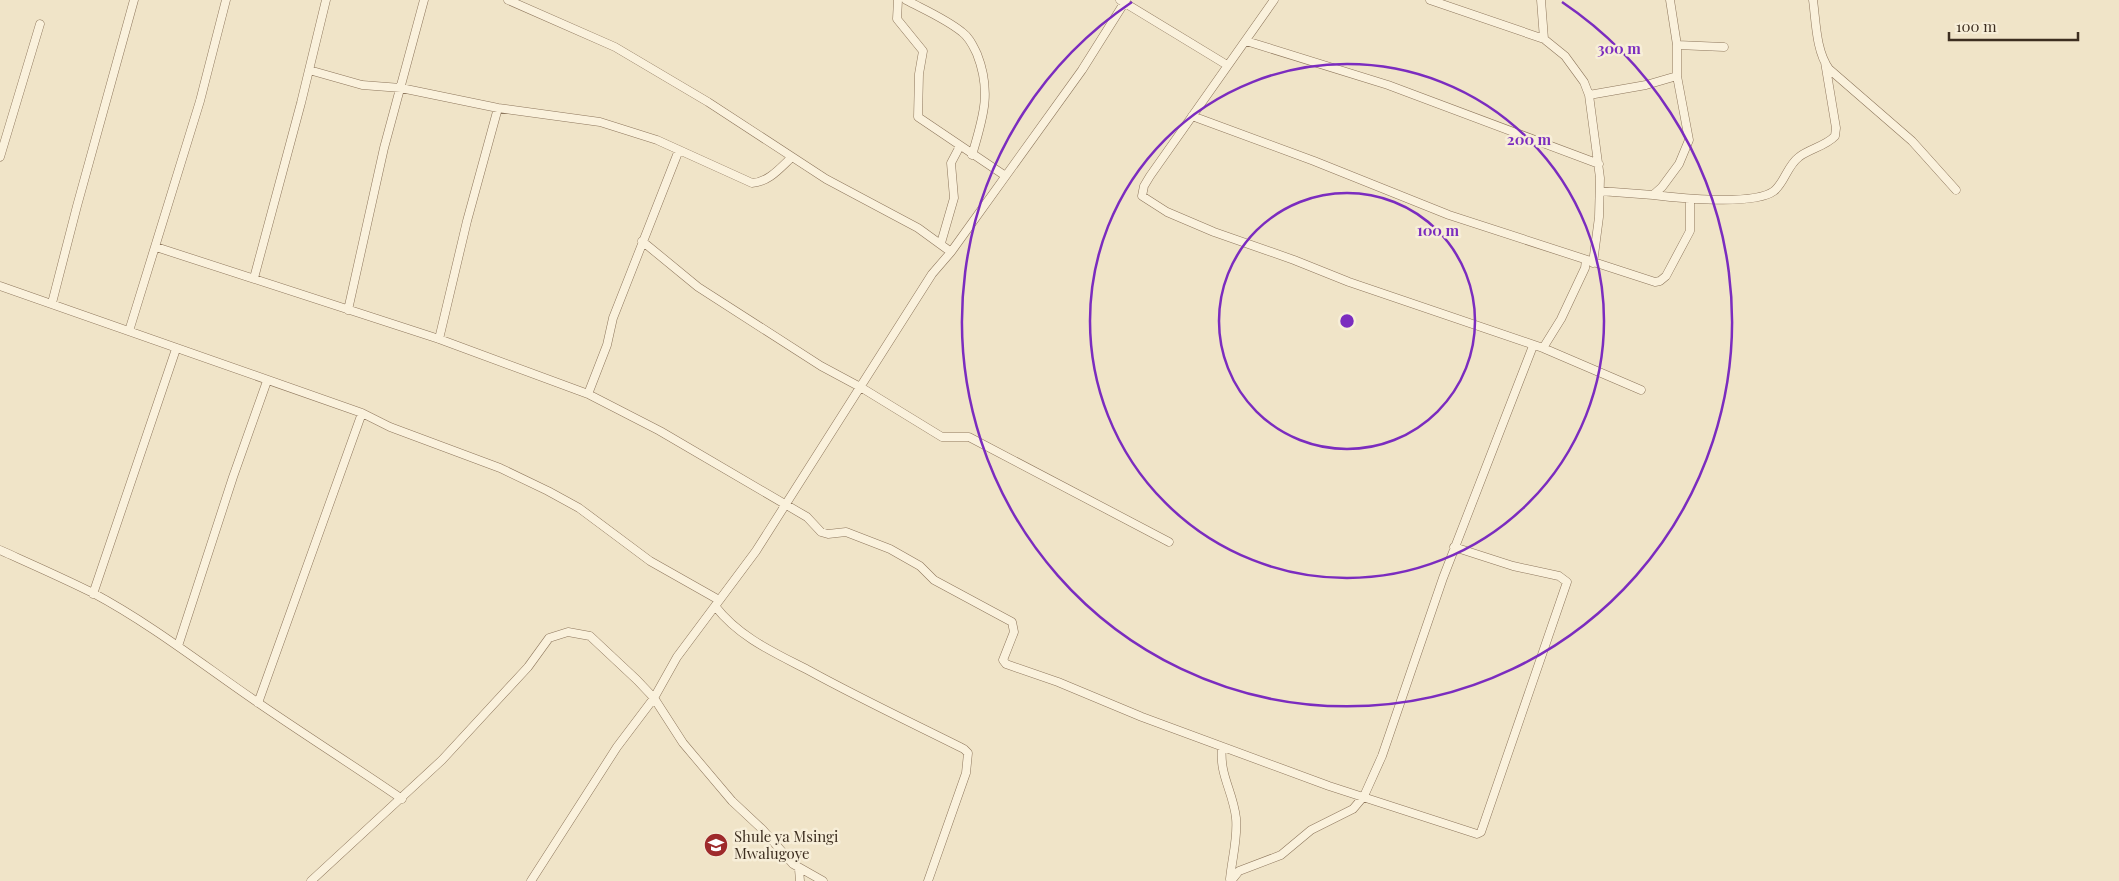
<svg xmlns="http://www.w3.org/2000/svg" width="2119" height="881" font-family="'Playfair Display',serif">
<rect width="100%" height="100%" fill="#f0e4c8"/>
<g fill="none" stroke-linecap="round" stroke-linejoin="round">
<!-- minor casing -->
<g stroke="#8d765c" stroke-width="9">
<path id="minor" d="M508 0 615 47 708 102 826 179 918 228 951 252
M898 0 897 19 923 51 919 74 918 117 1004 175
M906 0C925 10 946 19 962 32 970 38 973 46 977 54 992 92 983 118 972 155
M1120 0 1227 65
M1274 0 1150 176 1144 186 1142 196 1167 212 1214 232 1294 260 1349 282 1543 348 1641 390
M1430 0 1544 39 1565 56 1584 82 1589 95 1600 178 1599 217 1593 263
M1541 0 1544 39
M1813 0C1816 22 1816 51 1829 69L1912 141 1956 190
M1246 41 1388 85 1599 164
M1677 45 1724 47
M309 70 362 85 401 88 498 108 600 122 657 140 752 183C769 182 780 168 792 157
M1589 95 1646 85 1677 76
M1192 116 1314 161 1449 215 1655 282 1660 281 1666 276 1690 231V199
M0 157 40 24
M1600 191 1653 195 1662 187 1679 164 1689 140 1677 76V45L1670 0
M1653 195C1678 198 1754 206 1774 191 1785 182 1787 166 1799 157 1809 149 1826 146 1835 136L1836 128 1825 62
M642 241 698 287 821 366 862 388 942 437H969L1169 542
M941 243 954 198 951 163 960 146
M156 247 439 339 588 394 660 431 807 517 821 532 828 534 846 532 890 549 920 566 934 580 1012 622 1014 632 1003 660 1006 664 1058 682 1142 717 1329 786 1477 834 1481 832 1567 582 1559 576 1513 566 1454 547
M254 278 301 103 326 0
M0 286 362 413 390 427 500 468 548 491 579 508 650 561 719 600
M52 303 77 206 134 0
M348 310 384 148 424 0
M129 331 200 101 226 0
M439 339 467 221 498 108
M1543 348 1561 319 1585 268 1586 260
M588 394 607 345 613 318 679 150
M0 550C31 564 63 578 93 593 151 624 203 665 257 702 305 735 354 766 402 799
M93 594 176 349
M715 606C739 637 773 652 808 670 859 698 912 723 964 749L968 753 966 773 928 881
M178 646 233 477 267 381
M258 703 362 413
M1222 747C1219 775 1233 791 1236 818 1238 838 1232 858 1230 879
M799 869 800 881
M311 881 442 760 528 667 549 638 568 632 590 636 637 680 654 698 683 743 732 801 762 829 793 864 823 881
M531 881 617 747 654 698 677 657 756 551 932 274 951 252 1082 70 1126 0
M1231 881 1239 871 1281 855 1311 830 1353 809 1364 796 1382 756 1443 578 1533 346"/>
</g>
<!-- minor -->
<use href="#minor" stroke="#faf1dc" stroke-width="8"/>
</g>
<!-- distance rings -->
<g fill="none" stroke="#7b2cbf" stroke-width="2.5">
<circle cx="1347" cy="321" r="128"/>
<circle cx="1347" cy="321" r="257"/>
<path d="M1562 2A385 385 0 1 1 1132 2"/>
</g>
<!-- icons -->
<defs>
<g id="school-disc" transform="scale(1.25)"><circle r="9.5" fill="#9e2a2b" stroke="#f7eed8"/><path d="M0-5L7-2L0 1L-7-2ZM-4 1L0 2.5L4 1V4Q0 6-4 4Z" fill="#fff"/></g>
</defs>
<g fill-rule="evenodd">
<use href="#school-disc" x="716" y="845"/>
</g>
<g text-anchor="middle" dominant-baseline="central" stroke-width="5" stroke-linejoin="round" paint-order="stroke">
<!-- poi labels -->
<g font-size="15" fill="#3d2e20" stroke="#f7eed8" text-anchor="start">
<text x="734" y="836">Shule ya Msingi<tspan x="734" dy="17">Mwalugoye</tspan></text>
</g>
</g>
<circle cx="1347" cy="321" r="8" fill="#7b2cbf" stroke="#f7eed8" stroke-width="2.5"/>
<g font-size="15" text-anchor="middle" font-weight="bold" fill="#7b2cbf" stroke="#f7eed8" stroke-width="5" stroke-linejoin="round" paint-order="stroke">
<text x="1619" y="54">300 m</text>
<text x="1529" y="145">200 m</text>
<text x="1438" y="236">100 m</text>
</g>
<!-- scale -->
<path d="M1949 32v8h129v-8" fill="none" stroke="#3d2e20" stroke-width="2.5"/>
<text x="1956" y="32" font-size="15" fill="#3d2e20" stroke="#f7eed8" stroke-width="4" paint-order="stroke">100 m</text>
</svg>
